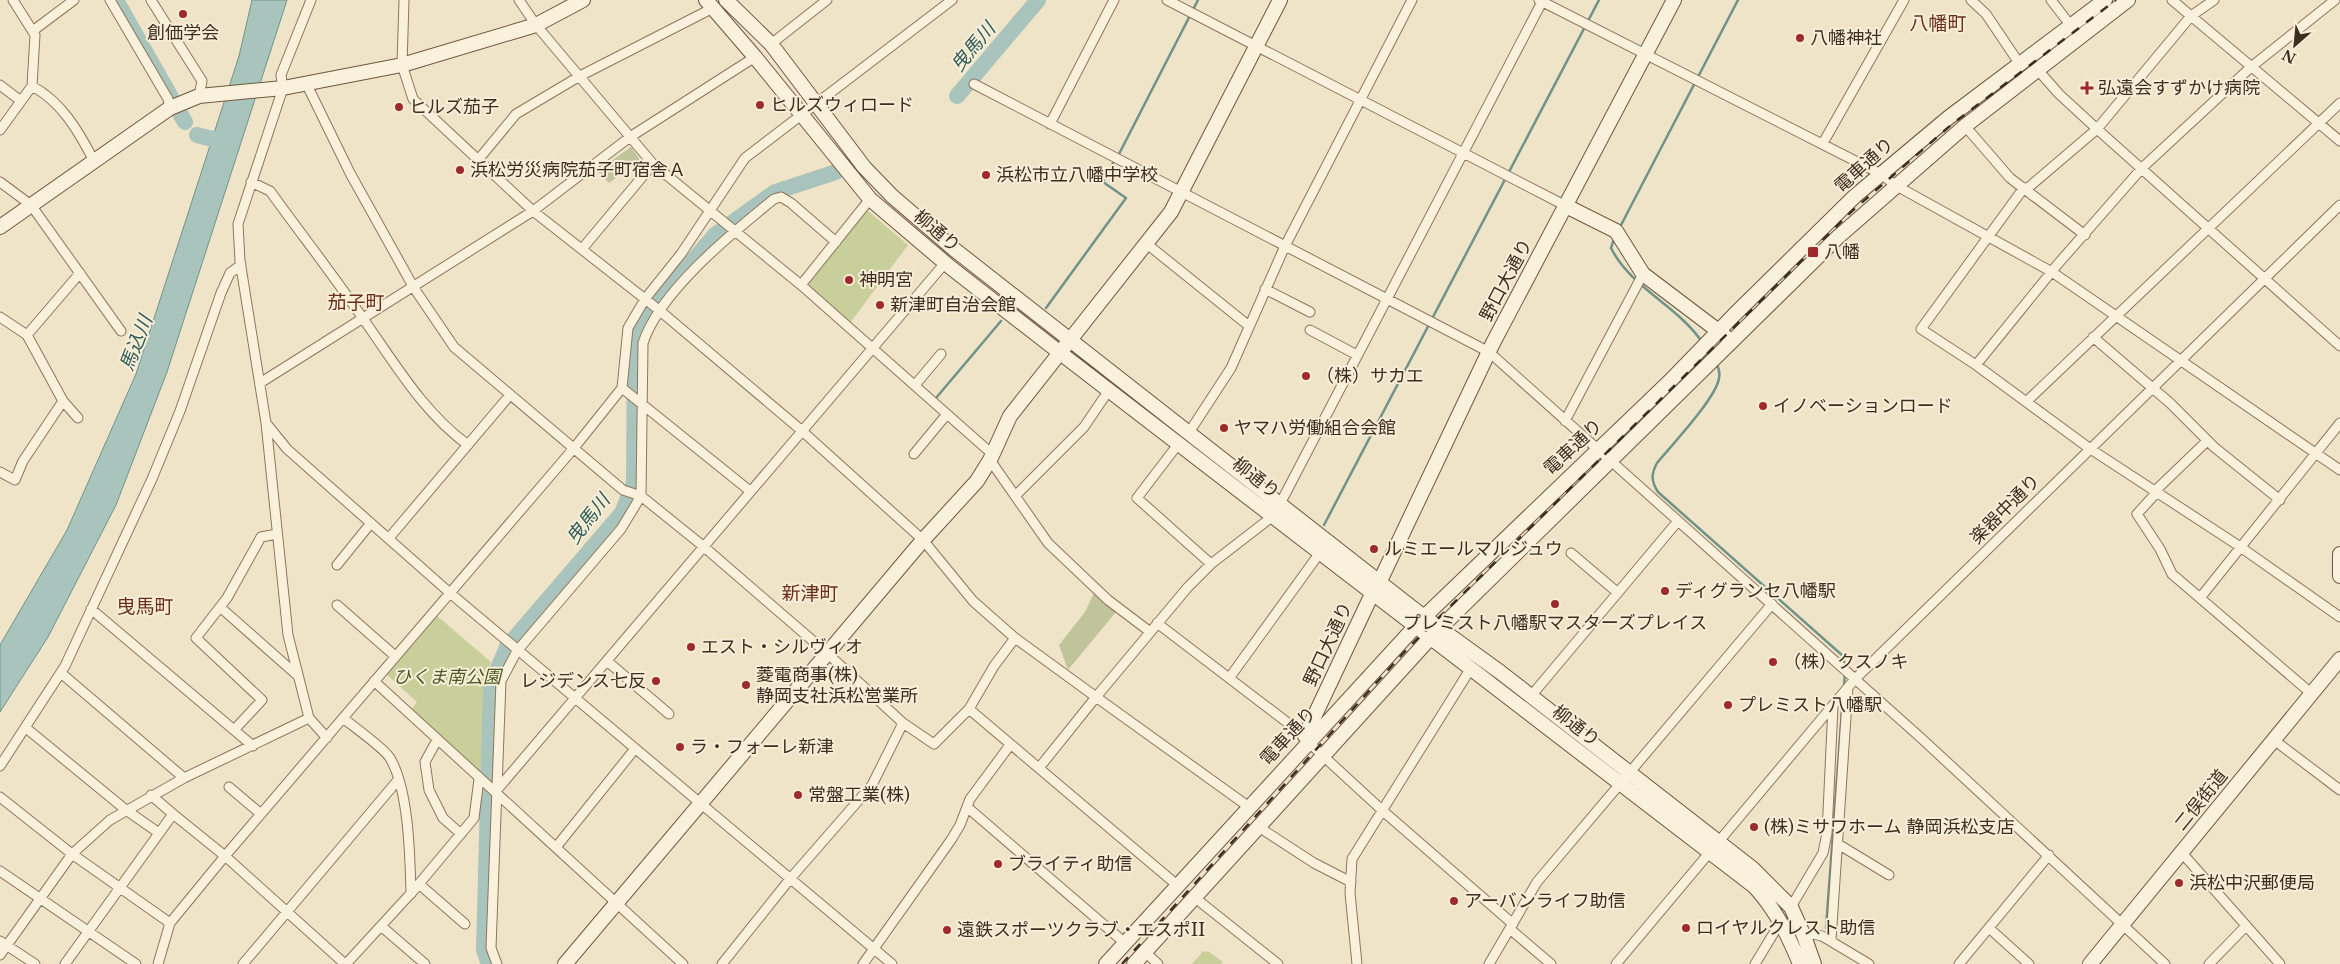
<svg xmlns="http://www.w3.org/2000/svg" width="2340" height="964" font-family="'Libre Baskerville','Noto Sans JP',serif">
<rect width="100%" height="100%" fill="#f0e4c8"/>
<!-- green -->
<path fill="#c9cf9b" d="M867 210 908 245 850 323 806 285Z
M436 615 491 662 487 675 486 778 411 710 417 702 386 674Z
M1203 951 1206 952 1208 951 1223 962 1221 964H1192Z"/>
<!-- cemetery -->
<path fill="#bfc49a" d="M631 147 640 160 609 183 597 171Z
M1094 593 1116 612 1068 670 1059 645 1085 612Z"/>
<!-- water -->
<path fill="#a9c4bc" stroke="#6f938a" d="M252 0H287L167 372 116 505 48 637 0 712V645L67 530 136 374 239 56Z"/>
<g fill="none" stroke-linecap="round" stroke-linejoin="round">
<!-- stream -->
<path stroke="#6f938a" stroke-width="2.5" d="M1119 154 1198 0
M1620 227 1738 0
M1614 239 1611 248C1631 288 1678 306 1702 342
M1046 308 1126 198 1103 182 1113 163
M1716 364C1719 368 1720 373 1719 378 1717 397 1671 446 1657 463 1651 474 1651 481 1658 492L1843 656 1845 667
M936 398 1001 321
M1324 525 1599 0
M1844 687 1845 672
M1826 928 1843 697"/>
<!-- river -->
<path stroke="#a9c4bc" stroke-width="16" d="M116 0 185 122
M957 96 1038 0
M197 135 224 142
M489 964 484 950 491 685 507 647 622 513 634 483 635 340 640 325 649 312 715 235 775 192 836 172"/>
<!-- street casing -->
<g stroke="#8d765c" stroke-width="11">
<path id="street" d="M13 0 35 35 32 86C62 102 79 132 94 161
M110 0 168 99 170 108
M151 0 202 81 199 96
M311 0 281 75 283 88 238 224 240 261 266 423 287 449 450 593 892 964
M404 0 402 65 413 99 533 211 659 310 801 430 923 540 973 601 1015 638 1096 697 1039 768
M519 0 536 25 653 164 801 285 991 453
M1167 0 1566 206
M1539 0 1881 174 1895 185 2052 272 2340 470
M1971 0 1986 14 2019 63
M2051 0 2071 26
M2172 0 2340 141
M2214 0 2191 16 2097 129 2029 187 2023 189 1921 329 1976 365 2089 448 2239 546 2340 617
M34 30 74 0
M771 44 827 0
M2037 69 2059 94 2097 129 2340 346
M306 83 350 173 414 288 454 347 623 490 641 496 703 546 828 654 903 723
M974 84 1489 352 1921 738 2165 964
M0 85 21 101
M1050 124 1114 0
M1965 126 2010 178 2085 235
M0 130 32 86
M1823 143 1904 0
M478 160 516 114 580 76 713 8
M0 182 31 205 121 331
M251 182 270 191C301 234 334 276 364 320 396 365 423 412 468 445
M1147 244 1249 326
M582 249 653 164
M801 285 870 199
M1265 289 1310 312
M0 317 27 335 63 401 78 418
M1310 330 1357 355
M27 335 80 273
M2093 337 2170 403 2214 447 2280 500
M1976 365 2057 265 2142 168 2251 67 2335 0
M260 383 533 211 630 137 755 57
M915 385 941 354
M622 388 750 491
M2026 402 2340 103
M1565 421 1643 274
M266 423 288 635 309 718 327 738
M1190 431 1231 368 1285 246 1412 0
M1179 443 1137 498 1211 564
M914 454 947 414
M990 460 1048 543 1108 600 1149 631
M0 472 15 480 23 461 63 401
M2155 491 2207 441
M2157 492 2137 514 2160 549 2172 574 2312 694
M1015 496 1084 427 1109 390
M1280 504 1543 0
M389 538 510 395
M1571 553 1618 593
M337 565 371 523
M2200 598 2340 423
M337 605 395 656
M220 607 298 676
M91 609 234 730
M1157 623 1305 736 1308 742 1383 811 1513 924
M607 661 669 714
M61 673 184 778
M1230 677 1319 554
M374 681 683 964
M1531 696 1678 521
M969 709 1177 885
M343 718C354 727 384 748 390 758 409 790 410 857 411 894
M26 728 126 810 159 833
M437 740 425 762 429 790 443 818 461 834
M2274 740 2340 790
M253 746 234 730 262 700 196 638 227 598 261 537 277 534
M0 766 65 666 152 479 180 411 221 293 230 273 241 265
M229 787 261 814
M496 791 945 263
M0 797 72 854 170 923
M967 807 1125 943
M1249 807 1096 697 1188 587 1211 564 1273 516
M173 814 225 856 345 964
M1257 826 1314 863 1351 882
M1838 844 1889 875
M557 846 634 750
M2182 853 2280 964
M0 871 136 964
M419 884 465 924
M1194 897 1278 964
M1791 907 1823 853 1827 833 1833 706
M381 926 425 964
M1989 928 2029 964
M1510 929 1551 964
M1805 938 1813 934 1822 936 1869 964
M1831 940 1848 687
M0 941 35 964
M1145 952 1158 964
M0 955 72 854 110 820 184 778 309 718
M65 964 173 814 151 795
M158 964 170 923 225 856 574 448 622 388 628 328 645 299 681 254 745 158 952 0
M243 964 398 780
M346 964 413 891 474 818 479 779
M497 964 491 948 501 681 517 651 621 529 641 496 643 343C660 291 732 233 774 199L781 197 791 203 836 242
M722 964 790 879 872 785 903 723 934 744 969 709 994 666 1015 638
M863 964 951 840 960 825 970 799 1010 745
M1357 964 1350 893 1352 859 1471 668
M1489 964 1537 882 1772 604
M1616 964 1855 679 2340 205
M1755 964 1781 921
M1959 964 2049 855
M2209 964 2246 926"/>
</g>
<!-- secondary casing -->
<g stroke="#6f573f" stroke-width="16">
<path id="secondary" d="M706 0 755 57 870 199 950 267 1059 352 1755 887C1776 910 1788 935 1800 964
M726 0 771 44 864 167 892 196 955 250 1424 617 1500 672 1752 868 1791 907 1804 936 1814 964
M1566 206 1616 231 1643 274 1725 336
M0 227 170 108 199 96 283 88 402 65 536 25 583 0
M2340 554V576
M1380 581 1493 343 1674 0
M1305 736 1372 594
M565 964 923 540 977 481 990 460 1010 416 1171 212 1280 0
M1106 964 1424 617 1670 381 1734 315 1855 196 1948 118 2105 0
M1134 964 1431 637 1838 237 1965 126 2128 0
M2090 964 2340 659"/>
</g>
<!-- street -->
<use href="#street" stroke="#faf1dc" stroke-width="9"/>
<!-- secondary -->
<use href="#secondary" stroke="#faf1dc" stroke-width="14"/>
<!-- rail -->
<path stroke="#3d2e20" stroke-width="2.5" stroke-dasharray="9 9" stroke-linecap="butt" d="M1122 964 1407 649 1852 211 1951 125 2116 0"/>
</g>
<!-- markers -->
<g fill="#9e2a2b" stroke="#f7eed8" stroke-width="2">
<circle cx="183" cy="14" r="5"/>
<circle cx="1800" cy="38" r="5"/>
<path d="M2084.5 80.5h5v5h5v5h-5v5h-5v-5h-5v-5h5z"/>
<circle cx="760" cy="105" r="5"/>
<circle cx="399" cy="107" r="5"/>
<circle cx="460" cy="170" r="5"/>
<circle cx="986" cy="175" r="5"/>
<rect x="1807" y="246" width="12" height="12" rx="2.5"/>
<circle cx="849" cy="280" r="5"/>
<circle cx="880" cy="305" r="5"/>
<circle cx="1306" cy="376" r="5"/>
<circle cx="1763" cy="406" r="5"/>
<circle cx="1224" cy="428" r="5"/>
<circle cx="1374" cy="549" r="5"/>
<circle cx="1665" cy="591" r="5"/>
<circle cx="1555" cy="604" r="5"/>
<circle cx="691" cy="647" r="5"/>
<circle cx="1773" cy="662" r="5"/>
<circle cx="656" cy="681" r="5"/>
<circle cx="746" cy="685" r="5"/>
<circle cx="1728" cy="705" r="5"/>
<circle cx="680" cy="747" r="5"/>
<circle cx="798" cy="795" r="5"/>
<circle cx="1754" cy="827" r="5"/>
<circle cx="998" cy="864" r="5"/>
<circle cx="2179" cy="883" r="5"/>
<circle cx="1454" cy="901" r="5"/>
<circle cx="1686" cy="928" r="5"/>
<circle cx="947" cy="930" r="5"/>
</g>
<g text-anchor="middle" dominant-baseline="central" stroke-width="4" stroke-linejoin="round" paint-order="stroke">
<!-- poi labels -->
<g font-size="18" fill="#3d2e20" stroke="#f7eed8" text-anchor="start">
<text x="183" y="33" text-anchor="middle">創価学会</text>
<text x="1810" y="38">八幡神社</text>
<text x="2098" y="88">弘遠会すずかけ病院</text>
<text x="770" y="105">ヒルズウィロード</text>
<text x="409" y="107">ヒルズ茄子</text>
<text x="470" y="170">浜松労災病院茄子町宿舎Ａ</text>
<text x="996" y="175">浜松市立八幡中学校</text>
<text x="1824" y="252">八幡</text>
<text x="859" y="280">神明宮</text>
<text x="890" y="305">新津町自治会館</text>
<text x="1316" y="376">（株）サカエ</text>
<text x="1773" y="406">イノベーションロード</text>
<text x="1234" y="428">ヤマハ労働組合会館</text>
<text x="1384" y="549">ルミエールマルジュウ</text>
<text x="1675" y="591">ディグランセ八幡駅</text>
<text x="1555" y="623" text-anchor="middle">プレミスト八幡駅マスターズプレイス</text>
<text x="701" y="647">エスト・シルヴィオ</text>
<text x="1783" y="662">（株）クスノキ</text>
<text x="756" y="675">菱電商事(株)<tspan x="756" dy="21">静岡支社浜松営業所</tspan></text>
<text x="646" y="681" text-anchor="end">レジデンス七反</text>
<text x="1738" y="705">プレミスト八幡駅</text>
<text x="690" y="747">ラ・フォーレ新津</text>
<text x="808" y="795">常盤工業(株)</text>
<text x="1764" y="827">(株)ミサワホーム 静岡浜松支店</text>
<text x="1008" y="864">ブライティ助信</text>
<text x="2189" y="883">浜松中沢郵便局</text>
<text x="1464" y="901">アーバンライフ助信</text>
<text x="1696" y="928">ロイヤルクレスト助信</text>
<text x="957" y="930">遠鉄スポーツクラブ・エスポII</text>
</g>
<!-- street labels -->
<g font-size="18" fill="#3d2e20" stroke="#f7eed8">
<text transform="translate(1864 165) rotate(-42)">電車通り</text>
<text transform="translate(937 231) rotate(40)">柳通り</text>
<text transform="translate(1506 280) rotate(-62)">野口大通り</text>
<text transform="translate(1573 447) rotate(-43)">電車通り</text>
<text transform="translate(1256 478) rotate(38)">柳通り</text>
<text transform="translate(2005 509) rotate(-45)">楽器中通り</text>
<text transform="translate(1328 644) rotate(-65)">野口大通り</text>
<text transform="translate(1576 726) rotate(38)">柳通り</text>
<text transform="translate(1288 736) rotate(-47)">電車通り</text>
<text transform="translate(2201 800) rotate(-51)">二俣街道</text>
</g>
<!-- park labels -->
<g font-size="18" font-style="italic" fill="#4d5a26" stroke="#f7eed8">
<text x="447" y="677">ひくま南公園</text>
</g>
<!-- neighbourhood labels -->
<g font-size="19" fill="#6b2e1e" stroke="#f7eed8">
<text x="1938" y="23">八幡町</text>
<text x="356" y="302">茄子町</text>
<text x="810" y="593">新津町</text>
<text x="145" y="606">曳馬町</text>
</g>
<!-- water labels -->
<g font-size="19" font-style="italic" fill="#2f5d5a" stroke="#f7eed8">
<text transform="translate(973 47) rotate(-50)">曳馬川</text>
<text transform="translate(136 343) rotate(-69)">馬込川</text>
<text transform="translate(588 519) rotate(-52)">曳馬川</text>
</g>
</g>
<!-- north arrow -->
<g transform="translate(2295 45) rotate(207)" stroke="#f7eed8" stroke-width="4" paint-order="stroke">
<path d="M0-4L9 19L0 12L-9 19Z" fill="#3d2e20"/>
<text y="-8" font-size="14" font-weight="bold" text-anchor="middle" fill="#3d2e20">N</text>
</g>
</svg>
